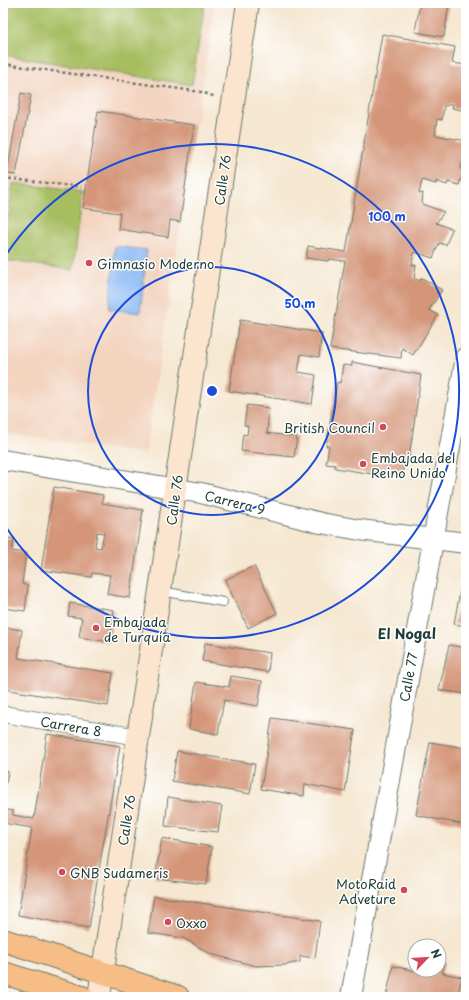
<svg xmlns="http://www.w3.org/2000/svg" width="469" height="1000" font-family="'Playpen Sans',sans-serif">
<rect width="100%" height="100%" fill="#fff"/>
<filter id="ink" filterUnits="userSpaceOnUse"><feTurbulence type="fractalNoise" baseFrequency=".025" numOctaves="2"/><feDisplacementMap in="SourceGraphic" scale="8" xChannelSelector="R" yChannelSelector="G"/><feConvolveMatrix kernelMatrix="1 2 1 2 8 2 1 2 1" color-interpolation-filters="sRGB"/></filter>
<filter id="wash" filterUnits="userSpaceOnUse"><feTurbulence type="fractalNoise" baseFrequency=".012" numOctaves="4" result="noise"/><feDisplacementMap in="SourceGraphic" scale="16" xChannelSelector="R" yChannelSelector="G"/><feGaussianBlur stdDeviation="0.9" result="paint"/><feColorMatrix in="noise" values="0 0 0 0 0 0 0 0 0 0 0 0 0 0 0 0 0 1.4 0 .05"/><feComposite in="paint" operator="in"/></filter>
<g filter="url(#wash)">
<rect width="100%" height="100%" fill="#f5e7d0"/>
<!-- built -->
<path fill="#f3d4bf" d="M3 3H215L145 454 3 433Z"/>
<!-- green -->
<path fill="#a7bd61" stroke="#637d4a" d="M3 3H205L192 85 3 55Z
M13 183 83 192 73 270 3 260Z"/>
<!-- water -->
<path fill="#86b6f2" stroke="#527a93" d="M115 246 147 250 140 313 109 309Z"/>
<g id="blocks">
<!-- building -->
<path fill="#d49578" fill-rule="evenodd" d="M420 3H449L444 37 415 32Z
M382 34 455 47 452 63 466 65V111L452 108 453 104 444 106 442 120 437 119 435 135 466 141V159L465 162 463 161 460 169 464 170 459 185 448 182 447 185 436 181V184L422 180 419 194 423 193 422 204 444 212 436 223 452 229 446 245 439 243 433 258 414 252 412 265H416L414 278 419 281 422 278 442 290 429 310 438 315 413 355 402 348 401 358 330 349 345 261 329 259 328 261 306 258 308 246 346 252Z
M21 93 31 95 16 175 7 174Z
M98 111 194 125 180 222 170 220 168 237 118 229 120 213 83 208Z
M240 320 322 333 319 357 301 354 298 372 316 375 312 404 229 391Z
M352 362 421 375 409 458H405L402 475 393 474 392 477 335 468V465L326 464 329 446H326L337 382 340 383 343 365 352 366Z
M247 405 269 408 267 433 297 437 294 457 241 451 243 434 247 435 248 426 244 425Z
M54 487 103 495 102 503 143 510 130 598 107 594 110 575 92 573 91 577 41 570ZM97 532 104 533 101 548 95 547Z
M3 537 14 539 12 551 26 553 22 584 28 586 25 611 3 608Z
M254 566 277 613 248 628 225 580Z
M463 575 466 576V626L454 624Z
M70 603 114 610 109 642 79 637 82 618 68 616Z
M3 627 22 630 18 658 113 673 108 706 3 689Z
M205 643 270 653 268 672 202 661Z
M449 645 466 648V694L439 690Z
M231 676 262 681 258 706 224 700 218 734 189 729 196 682 229 687Z
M272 718 355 730 345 792 305 784 304 796 261 789Z
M47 734 120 746 89 928 18 915 32 828 3 823V809L13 811V815L34 819Z
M430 742 466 748V825L416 815Z
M177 751 255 764 250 794 172 781Z
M3 771 8 772 6 783H3Z
M168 797 222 806 218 832 165 826Z
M162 838 212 847 206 884 155 878Z
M3 849H6L4 866H3Z
M154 896 320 921 315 958 300 956V962L285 965 256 966 211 954 183 938 148 933Z
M439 962 445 963 442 973 462 977 457 997H386L393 966 416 971 439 970Z"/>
</g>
</g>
<g filter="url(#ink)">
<use href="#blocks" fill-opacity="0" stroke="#6a786b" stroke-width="1"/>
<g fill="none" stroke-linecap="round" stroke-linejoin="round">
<!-- service casing -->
<g stroke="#6a786b" stroke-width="10">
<path id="service" d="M161 591 223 602"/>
</g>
<!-- minor casing -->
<g stroke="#6a786b" stroke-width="18">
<path id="minor" d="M3 714 138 737"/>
</g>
<!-- tertiary casing -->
<g stroke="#6a786b" stroke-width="22">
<path id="tertiary" d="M3 460 201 493 321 523 360 530 466 543
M351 997 466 357"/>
</g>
<!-- secondary casing -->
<g stroke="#6a786b" stroke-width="24">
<path id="secondary" d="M99 997 248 3"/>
</g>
<!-- primary casing -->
<g stroke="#6a786b" stroke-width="24">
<path id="primary" d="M3 940 178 997
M3 973 82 997"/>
</g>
<!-- path -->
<path stroke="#6a786b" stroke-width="2.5" stroke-dasharray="3 3" stroke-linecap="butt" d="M3 64 201 92 216 97
M3 178 81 187"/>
<!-- service -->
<use href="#service" stroke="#fff" stroke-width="8"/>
<!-- minor -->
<use href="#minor" stroke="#fff" stroke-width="16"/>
<!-- tertiary -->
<use href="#tertiary" stroke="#fff" stroke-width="20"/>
<!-- secondary -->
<use href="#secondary" stroke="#fbe5cf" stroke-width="22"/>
<!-- primary -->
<use href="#primary" stroke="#f6be86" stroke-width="22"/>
</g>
</g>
<!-- distance rings -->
<g fill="none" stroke="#1d4ed8" stroke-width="2">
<circle cx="212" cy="391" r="124"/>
<path d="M4 258A247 247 0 1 1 4 524"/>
</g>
<!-- markers -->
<g fill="#d1495b" stroke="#fff" stroke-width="1.5">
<circle cx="89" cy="263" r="4"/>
<circle cx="383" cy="427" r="4"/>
<circle cx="363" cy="464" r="4"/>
<circle cx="96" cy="628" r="4"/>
<circle cx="62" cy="872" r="4"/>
<circle cx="404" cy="890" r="4"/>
<circle cx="168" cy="922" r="4"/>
</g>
<g text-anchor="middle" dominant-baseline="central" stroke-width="3" stroke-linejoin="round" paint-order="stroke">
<!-- street labels -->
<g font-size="13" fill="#1f3d34" stroke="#fff">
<text transform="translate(222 180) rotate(-82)">Calle 76</text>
<text transform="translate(174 500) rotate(-82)">Calle 76</text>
<text transform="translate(235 502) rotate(14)">Carrera 9</text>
<text transform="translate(408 677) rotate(-80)">Calle 77</text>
<text transform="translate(71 726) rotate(10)">Carrera 8</text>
<text transform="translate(126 820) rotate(-81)">Calle 76</text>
</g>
<!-- poi labels -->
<g font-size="13" fill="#1f3d34" stroke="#fff" text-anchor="start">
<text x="97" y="263">Gimnasio Moderno</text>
<text x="375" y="427" text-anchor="end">British Council</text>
<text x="371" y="457">Embajada del<tspan x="371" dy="15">Reino Unido</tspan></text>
<text x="104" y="621">Embajada<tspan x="104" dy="15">de Turquía</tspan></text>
<text x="70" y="872">GNB Sudameris</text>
<text x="396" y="883" text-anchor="end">MotoRaid<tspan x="396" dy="15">Adveture</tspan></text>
<text x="176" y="922">Oxxo</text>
</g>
<!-- neighbourhood labels -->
<g font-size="14" font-weight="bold" fill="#1f3d34" stroke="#fff">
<text x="407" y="633">El Nogal</text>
</g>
</g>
<circle cx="212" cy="391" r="6" fill="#1d4ed8" stroke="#fff" stroke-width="2"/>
<g font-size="12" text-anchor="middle" font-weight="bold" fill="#1d4ed8" stroke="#fff" stroke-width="3" stroke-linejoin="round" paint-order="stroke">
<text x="387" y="221">100 m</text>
<text x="300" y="308">50 m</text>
</g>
<!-- margin -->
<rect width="469" height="1000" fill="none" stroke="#fff" stroke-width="16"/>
<!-- north arrow -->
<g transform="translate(427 958) rotate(65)"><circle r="19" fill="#ffffff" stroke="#a5b1ae"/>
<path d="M0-3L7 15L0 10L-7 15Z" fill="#d1495b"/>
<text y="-6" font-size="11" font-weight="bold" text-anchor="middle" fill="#1f3d34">N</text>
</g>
</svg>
